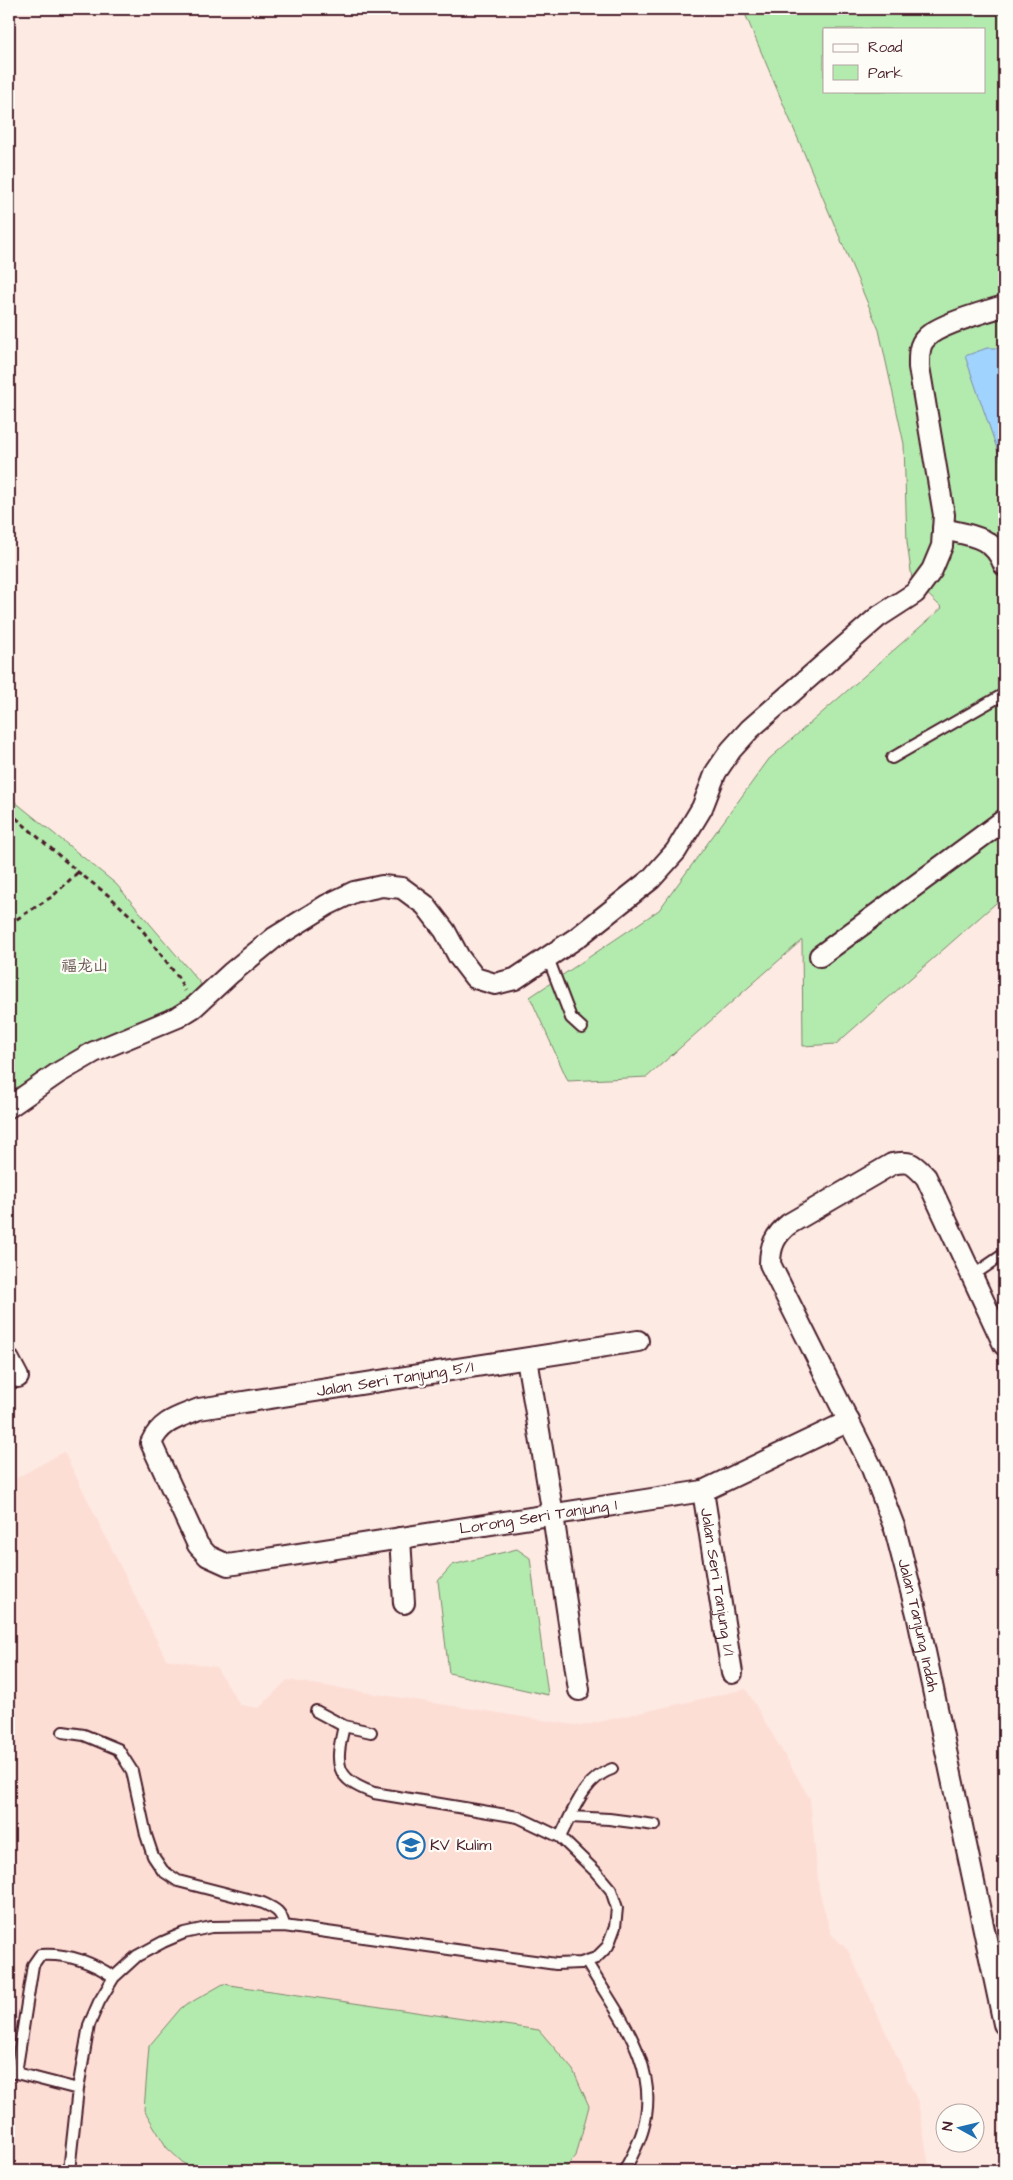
<svg xmlns="http://www.w3.org/2000/svg" width="1013" height="2180" font-family="'Architects Daughter','LXGW WenKai TC',sans-serif">
<rect width="100%" height="100%" fill="#fdeae3"/>
<filter id="ink" filterUnits="userSpaceOnUse"><feTurbulence type="fractalNoise" baseFrequency=".02" numOctaves="2"/><feDisplacementMap in="SourceGraphic" scale="10" xChannelSelector="R" yChannelSelector="G"/><feConvolveMatrix kernelMatrix="1 2 1 2 8 2 1 2 1" color-interpolation-filters="sRGB"/></filter>
<g filter="url(#ink)">
<!-- built -->
<path fill="#fdded5" d="M64 1452 166 1659 216 1667 240 1705 259 1708 287 1680 581 1726 746 1689 810 1799 819 1890 831 1934 848 1950 918 2102 930 2171H9V1482Z"/>
<!-- green -->
<path fill="#b3ebae" stroke="#7e856c" fill-rule="evenodd" d="M743 9H1004V896L836 1044 803 1046 802 940 647 1077 568 1081 530 997 659 910 769 759 942 608 912 579 907 542 904 444 879 330ZM824 29H984V91H824Z
M9 797 116 884 201 984 179 1008 67 1057 9 1095Z
M517 1549 530 1558 548 1695 449 1673 438 1581 452 1565Z
M223 1984 539 2030 573 2070 589 2106 576 2156 563 2171H192L167 2148 144 2110 149 2046 181 2008Z"/>
<!-- water -->
<path fill="#a0d3fd" stroke="#7e8ba9" d="M987 348H1004V469L965 356Z"/>
<g fill="none" stroke-linecap="round" stroke-linejoin="round">
<!-- lane casing -->
<g stroke="#4a1f2b" stroke-width="14">
<path id="lane" d="M892 758 1004 694
M548 958 571 1018 582 1028
M972 1276 1004 1254
M316 1711 344 1726 371 1732
M63 1732 84 1735 118 1749 132 1771 146 1835 153 1856 163 1871 178 1881 263 1903C276 1909 282 1912 284 1926
M570 1817 609 1819 655 1825
M560 1837C573 1812 583 1779 612 1769
M586 1961C616 2013 662 2065 643 2129 639 2144 631 2158 624 2171
M9 2073H16L78 2089
M16 2073 33 1965 40 1955C67 1953 92 1962 114 1977
M69 2171 78 2089 89 2025 99 2002 114 1977 137 1956 163 1942 184 1933 211 1927 284 1926 556 1964 581 1963 596 1958 608 1946 615 1927 617 1908 611 1890 595 1871 560 1837 518 1817 374 1793C334 1779 335 1764 344 1726"/>
</g>
<!-- street casing -->
<g stroke="#4a1f2b" stroke-width="24">
<g id="street">
<path d="M943 529C969 535 994 536 1004 565"/>
<path d="M820 956 1004 820"/>
<path d="M9 1107 58 1073 94 1052 178 1017 194 1007 231 973 274 938 327 905 354 892 382 886 402 888 425 905 445 931 459 957 475 978 495 984 515 979 578 937 651 879 676 851 702 808 716 772 731 750 750 729 878 617 915 593 932 570 942 546 944 515 919 367C919 357 918 345 926 338 937 325 987 311 1004 306"/>
<path id="s1" d="M638 1341 199 1409C177 1418 161 1421 151 1443L198 1545 208 1556 228 1565 703 1491 849 1421"/>
<path id="s2" d="M1004 1345 926 1177C913 1164 911 1160 892 1164L789 1224C775 1235 770 1246 770 1264L871 1466 895 1529 917 1614 1004 2024"/>
<path d="M527 1359 553 1515 579 1690"/>
<path d="M9 1360 18 1377"/>
<path id="s3" d="M703 1491 732 1673"/>
<path d="M400 1538 404 1603"/>
</g>
</g>
<!-- path -->
<path stroke="#4a1f2b" stroke-width="3" stroke-dasharray="5 4" stroke-linecap="butt" d="M9 812 78 872 108 895 134 919 178 977 185 991
M9 924 53 896 78 872"/>
<!-- lane -->
<use href="#lane" stroke="#fdfcf7" stroke-width="10"/>
<!-- street -->
<use href="#street" stroke="#fdfcf7" stroke-width="20"/>
</g>
</g>
<!-- icons -->
<defs>
<g id="school-ring" transform="scale(1.4375)"><circle r="9.5" fill="#fdfcf7" stroke="#1f6fb2" stroke-width="1.5"/><path d="M0-5L7-2L0 1L-7-2ZM-4 1L0 2.5L4 1V4Q0 6-4 4Z" fill="#1f6fb2"/></g>
</defs>
<g fill-rule="evenodd">
<use href="#school-ring" x="411" y="1845"/>
</g>
<g text-anchor="middle" dominant-baseline="central" stroke-width="4.5" stroke-linejoin="round" paint-order="stroke">
<!-- park labels -->
<g font-size="16" fill="#64524c" stroke="#fdfcf7">
<text x="85" y="966">福龙山</text>
</g>
<!-- street labels -->
<g font-size="16" fill="#4a1f2b" stroke="#fdfcf7">
<text transform="translate(395 1379) rotate(-9)">Jalan Seri Tanjung 5/1</text>
<text stroke="none"><textPath href="#s1" startOffset="968">Lorong Seri Tanjung 1</textPath></text>
<text stroke="none"><textPath href="#s3" startOffset="92">Jalan Seri Tanjung 1/1</textPath></text>
<text stroke="none"><textPath href="#s2" startOffset="782">Jalan Tanjung Indah</textPath></text>
</g>
<!-- poi labels -->
<g font-size="16" fill="#4a1f2b" stroke="#fdfcf7" text-anchor="start">
<text x="430" y="1845">KV Kulim</text>
</g>
</g>
<!-- margin -->
<rect width="1013" height="2180" fill="none" stroke="#fdfcf7" stroke-width="30"/>
<rect x="15" y="15" width="983" height="2150" fill="none" stroke="#4a1f2b" stroke-width="2" filter="url(#ink)"/>
<!-- legend -->
<rect x="823" y="28" width="162" height="65" fill="#fdfcf7" stroke="#b5a4a5"/>
<rect x="833" y="44" width="25" height="8" fill="#fdfcf7" stroke="#b5a4a5"/>
<text x="868" y="52" font-size="15" fill="#4a1f2b">Road</text>
<rect x="833" y="65" width="25" height="15" fill="#b3ebae" stroke="#b5a4a5"/>
<text x="868" y="78" font-size="15" fill="#4a1f2b">Park</text>
<!-- north arrow -->
<g transform="translate(960 2128) rotate(278)"><circle r="24" fill="#fdfcf7" stroke="#b5a4a5"/>
<path d="M0-4L9 19L0 12L-9 19Z" fill="#1f6fb2"/>
<text y="-8" font-size="14" font-weight="bold" text-anchor="middle" fill="#4a1f2b">N</text>
</g>
</svg>
